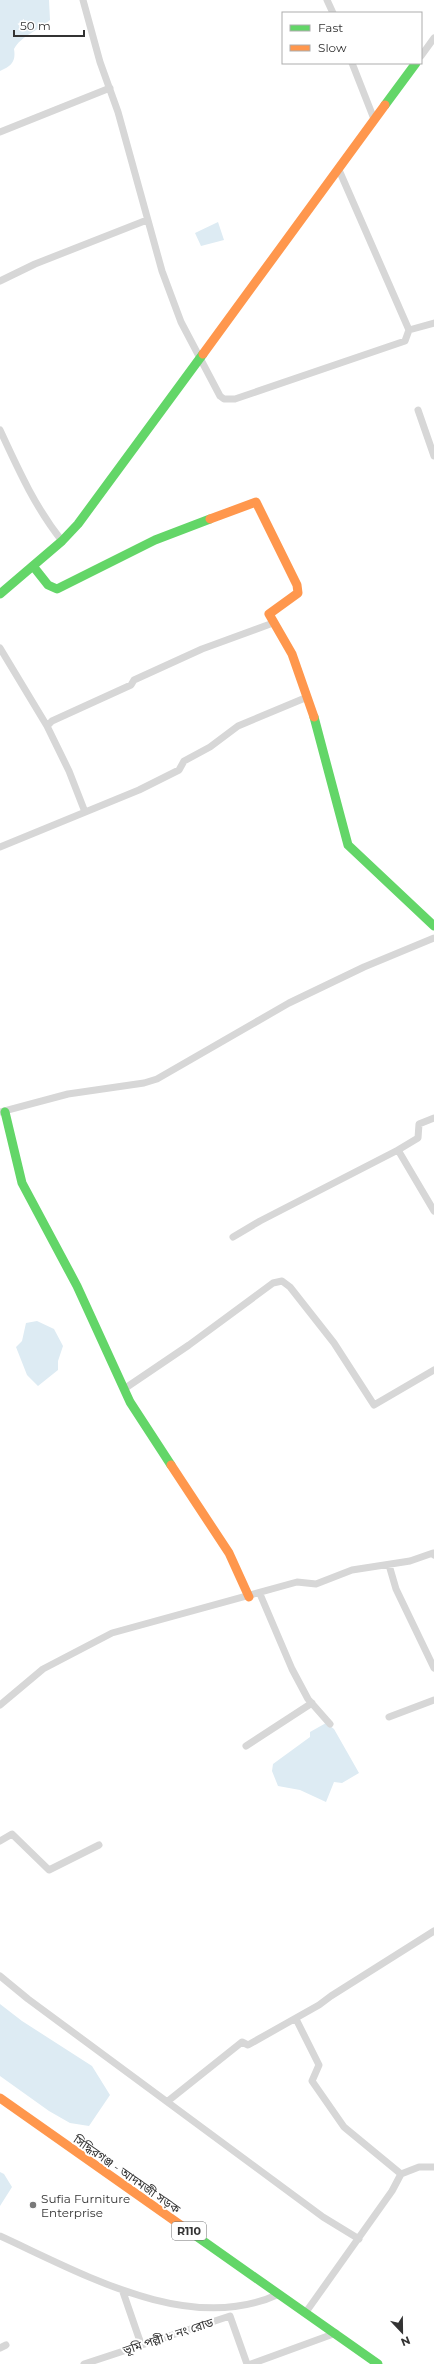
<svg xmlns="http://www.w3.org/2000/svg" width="434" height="2364" font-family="Montserrat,'Noto Sans Bengali',sans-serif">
<rect width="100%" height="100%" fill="#fff"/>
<!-- water -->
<path fill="#ddebf3" d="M0 0H49L50 20C39 30 21 36 14 49 16 61 12 66 0 71Z
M218 222 224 240 201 246 195 233Z
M37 1321 54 1329 63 1346 58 1361V1370L38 1386 27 1375 16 1347 22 1341 26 1323Z
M326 1723 334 1729 359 1773 342 1783 334 1782 326 1802 300 1790 278 1786 272 1771 273 1764 310 1737V1732Z
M0 2004 22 2021 92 2066 110 2095 89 2126 70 2123 49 2111 0 2076Z
M0 2172 4 2174 12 2187 0 2206Z"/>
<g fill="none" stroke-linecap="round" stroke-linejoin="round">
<!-- street -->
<path stroke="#d7d7d7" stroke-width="7" d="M83 0 100 62 118 112 162 271 181 322 220 396 224 399H235L405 341 409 330
M327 0 333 13
M421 56 434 38
M352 63 374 119
M0 132 110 88
M339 170 409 330 434 323
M0 281 35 264 147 220
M418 410 434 456
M0 430C18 469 35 507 62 541
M0 648 47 726
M85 812 69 771 47 726 52 721 131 685 134 680 202 649 273 623
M0 847 139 790 179 770 184 761 210 747 238 726 305 698
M0 1112 68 1094 144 1083 157 1079 289 1003 364 967 434 938
M434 1118 419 1124 418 1138 398 1150 434 1211
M233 1237 260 1221 398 1150
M124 1389 189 1345 273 1283 282 1281 290 1287 334 1343 374 1405 434 1370
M389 1565 396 1589 434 1668
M260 1594 292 1669 308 1699 330 1724
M0 1705 43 1669 112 1633 297 1582 316 1584 352 1570 410 1561 433 1553 434 1555
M389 1717 434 1700
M246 1746 312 1703
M0 1841 12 1834 49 1870 99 1845
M0 1976 28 1999 323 2217 359 2239
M296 2019 319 2065 312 2081 344 2127 401 2174
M168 2101 242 2042 248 2045 319 2005 331 1996 434 1931
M0 2236C81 2273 190 2336 279 2294
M123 2292 141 2344
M306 2312 392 2191 401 2174 419 2167H434
M0 2348 6 2345
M84 2364 230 2316 247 2364
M251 2364 336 2333"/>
<!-- fast -->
<path stroke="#63d668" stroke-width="9" d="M385 105 416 63
M33 566 48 585 57 589 155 540 210 519
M0 594 62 541 78 524 203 354
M314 717 348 845 434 926
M5 1112 22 1183 77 1286 130 1402 171 1465
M189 2231 378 2364"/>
<!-- slow -->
<path stroke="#ff974d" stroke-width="9" d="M203 354 385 105
M210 519 256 502 297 585 298 593 269 614 292 654 314 717
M171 1465 229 1553 249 1597
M0 2098 189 2231"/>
</g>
<!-- markers -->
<circle fill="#7a7a7a" stroke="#fff" stroke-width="1.5" cx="33" cy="2205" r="4"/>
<g text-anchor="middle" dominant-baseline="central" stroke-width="4" stroke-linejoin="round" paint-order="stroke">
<!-- shield labels -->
<rect fill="#fff" stroke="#707070" stroke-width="1" x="172" y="2222" width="34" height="18" rx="3"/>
<g font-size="11" font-weight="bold" fill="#333">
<text x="189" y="2231">R110</text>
</g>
<!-- street labels -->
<g font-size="12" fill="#333" stroke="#fff">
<text transform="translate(127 2174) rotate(35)">সিদ্ধিরগঞ্জ - আদমজী সড়ক</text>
<text transform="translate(168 2336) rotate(-18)">ভূমি পল্লী ৮ নং রোড</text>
</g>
<!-- poi labels -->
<g font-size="12" fill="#333" stroke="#fff" text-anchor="start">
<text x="41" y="2198">Sufia Furniture<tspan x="41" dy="14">Enterprise</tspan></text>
</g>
</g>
<!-- legend -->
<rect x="282" y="12" width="140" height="52" fill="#ffffff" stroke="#adadad"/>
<rect x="290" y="25" width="20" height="6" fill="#63d668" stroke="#adadad"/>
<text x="318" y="32" font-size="12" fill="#333333">Fast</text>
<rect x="290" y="45" width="20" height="6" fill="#ff974d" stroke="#adadad"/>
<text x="318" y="52" font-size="12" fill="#333333">Slow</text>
<!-- north arrow -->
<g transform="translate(402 2332) rotate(158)" stroke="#ffffff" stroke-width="3" paint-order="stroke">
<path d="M0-3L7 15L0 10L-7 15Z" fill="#333333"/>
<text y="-6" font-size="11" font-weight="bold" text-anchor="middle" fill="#333333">N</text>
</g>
<!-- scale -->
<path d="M14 30v6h70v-6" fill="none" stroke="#333333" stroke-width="2"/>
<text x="20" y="30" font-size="12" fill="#333333" stroke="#ffffff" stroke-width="3" paint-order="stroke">50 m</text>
</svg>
